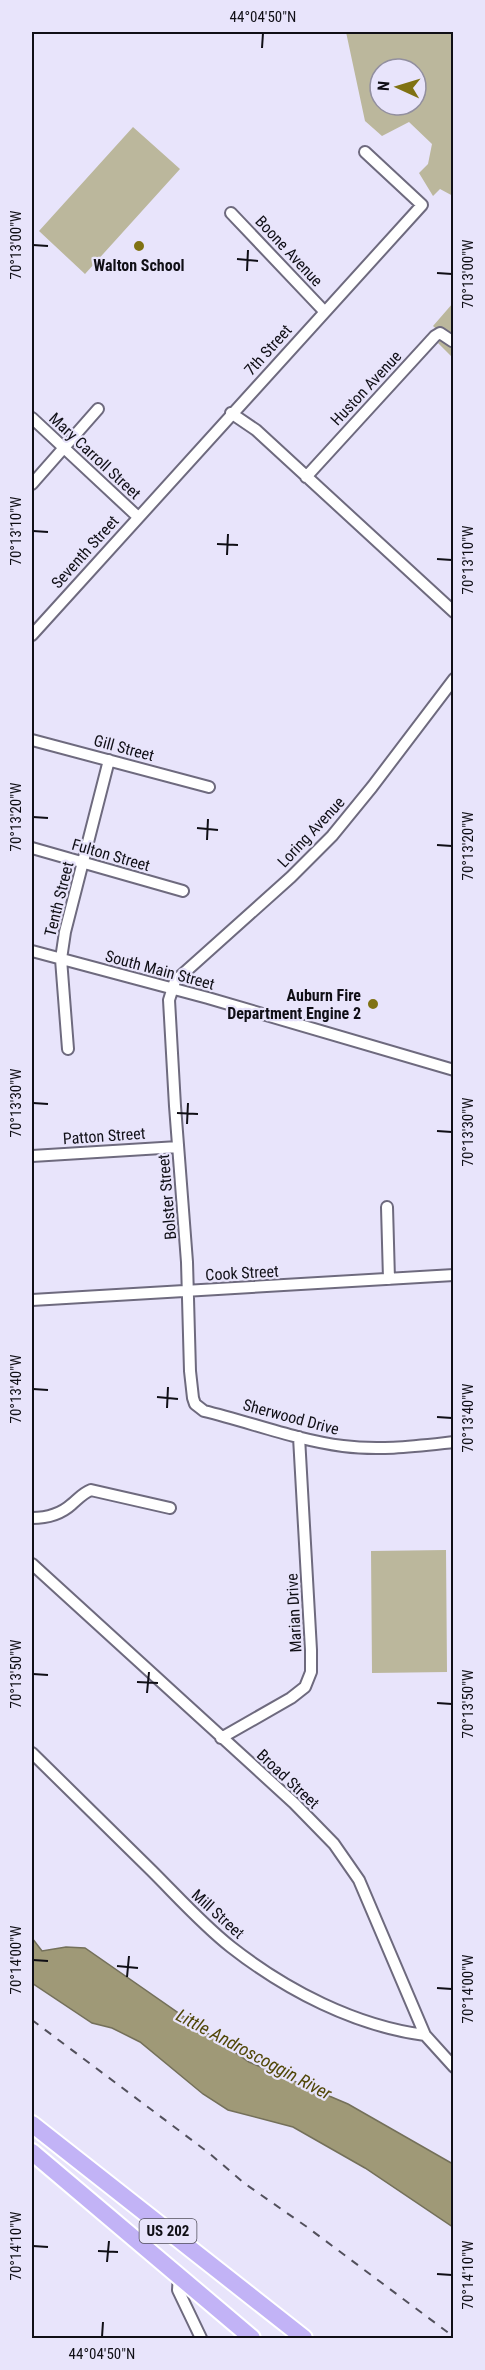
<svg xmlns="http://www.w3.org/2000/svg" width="485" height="2370" font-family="'Roboto Condensed',sans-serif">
<rect width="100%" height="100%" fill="#e8e4fb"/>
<!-- green -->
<path fill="#bbb79c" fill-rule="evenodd" d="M346 32H453V196L440 189 433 196 419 173 428 164 432 144 409 122 382 136 365 121ZM380 69H416V105H380Z
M133 127 180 169 85 274 39 231Z
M453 303V358L438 343 444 336 433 326Z
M446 1550 447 1672 372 1673 371 1551Z"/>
<!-- water -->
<path fill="#9f9977" stroke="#74705a" stroke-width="1.5" d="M32 1938 42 1951 66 1947 85 1948 249 2062 348 2104 453 2164V2227L365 2168 293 2127 228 2110 203 2094 140 2042 112 2028 92 2023 32 1983Z"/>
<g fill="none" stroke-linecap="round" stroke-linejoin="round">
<!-- minor casing -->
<g stroke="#6e6a7e" stroke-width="14">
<path id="minor" d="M231 213 324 311
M231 413 256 430 454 612
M32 418 137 516
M306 477 435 336 440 333 452 341
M32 484 98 409
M32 635 422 205 365 152
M454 679 372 787 332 836 291 877 175 981 169 1000 175 1106 187 1262 190 1371 193 1398 195 1404 204 1411C250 1422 296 1440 343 1446 380 1451 417 1446 454 1442
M32 740 209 787
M32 848 183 891
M32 951 208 998 454 1070
M68 1049 61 959 65 932 109 760
M32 1156 178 1147
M387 1207 389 1279
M32 1300 454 1275
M32 1518C47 1518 60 1515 72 1504 78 1499 83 1493 91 1490L170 1508
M32 1564 294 1803 334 1844 359 1880 425 2035 454 2067
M221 1738 291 1698 305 1687 311 1672V1650L299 1437
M32 1753C72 1792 112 1832 152 1871 178 1897 203 1925 231 1947 286 1990 355 2026 425 2035
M179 2275 178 2290 201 2338"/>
</g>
<!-- highway casing -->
<g stroke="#fff" stroke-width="20">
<path id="highway" d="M32 2124 304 2338
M32 2152 252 2338"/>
</g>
<!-- minor -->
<use href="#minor" stroke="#fff" stroke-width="10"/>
<!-- highway -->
<use href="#highway" stroke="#c2b3f6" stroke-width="16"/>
<!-- rail -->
<path stroke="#52505c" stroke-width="2" stroke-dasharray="8 8" stroke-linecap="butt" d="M32 2020 209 2153 244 2183 307 2227 454 2337"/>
</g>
<!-- ticks -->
<path fill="none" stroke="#100f16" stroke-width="2" d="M262 48 263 33M33 245 48 246M237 259 258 261M247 271 248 250M437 273 452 274M33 531 48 532M217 544 238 545M227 555 228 534M437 559 452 560M33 817 48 818M197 828 218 830M207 840 208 819M437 845 452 846M33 1103 48 1104M177 1113 198 1114M187 1124 188 1103M437 1131 452 1132M33 1389 48 1390M157 1397 178 1399M167 1408 168 1387M437 1417 452 1418M33 1674 48 1675M137 1682 158 1683M147 1693 149 1672M437 1703 452 1704M33 1960 48 1961M117 1966 138 1968M127 1977 129 1956M437 1988 452 1989M33 2246 48 2247M98 2251 118 2252M107 2262 109 2241M437 2274 452 2275M102 2337 103 2322"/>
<!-- markers -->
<g fill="#807213" stroke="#e8e4fb" stroke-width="2">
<circle cx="139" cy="246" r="6"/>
<circle cx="373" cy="1004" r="6"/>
</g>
<g text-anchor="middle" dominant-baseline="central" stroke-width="4.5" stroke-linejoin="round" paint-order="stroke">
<!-- shield labels -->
<rect fill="#e8e4fb" stroke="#514f5b" stroke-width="1.5" x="139.5" y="2219" width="57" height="24" rx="4.5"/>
<g font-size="15" font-weight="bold" fill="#100f16">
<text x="168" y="2231">US 202</text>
</g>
<!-- street labels -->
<g font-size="16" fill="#100f16" stroke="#e8e4fb">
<text transform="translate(289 251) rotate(47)">Boone Avenue</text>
<text transform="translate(268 350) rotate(-48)">7th Street</text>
<text transform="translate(366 388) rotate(-47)">Huston Avenue</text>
<text transform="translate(95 456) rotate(43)">Mary Carroll Street</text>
<text transform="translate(85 552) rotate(-48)">Seventh Street</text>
<text transform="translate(124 748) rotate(15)">Gill Street</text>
<text transform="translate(311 832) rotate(-47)">Loring Avenue</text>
<text transform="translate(111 855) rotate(16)">Fulton Street</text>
<text transform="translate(59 899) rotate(-76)">Tenth Street</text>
<text transform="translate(160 970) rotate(15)">South Main Street</text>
<text transform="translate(104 1136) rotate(-4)">Patton Street</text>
<text transform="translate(167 1197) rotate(-95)">Bolster Street</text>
<text transform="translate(242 1273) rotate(-3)">Cook Street</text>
<text transform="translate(291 1417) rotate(15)">Sherwood Drive</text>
<text transform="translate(294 1613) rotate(-93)">Marian Drive</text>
<text transform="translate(288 1779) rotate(43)">Broad Street</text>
<text transform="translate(218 1914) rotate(42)">Mill Street</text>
</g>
<!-- poi labels -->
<g font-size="16" font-weight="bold" fill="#100f16" stroke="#e8e4fb">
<text x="139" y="265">Walton School</text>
<text x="361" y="995" text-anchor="end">Auburn Fire<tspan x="361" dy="18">Department Engine 2</tspan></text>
</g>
<!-- water labels -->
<g font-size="18" font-style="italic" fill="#514708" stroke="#e8e4fb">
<text transform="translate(254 2054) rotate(28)">Little Androscoggin River</text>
</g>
</g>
<!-- border -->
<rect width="485" height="2370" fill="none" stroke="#e8e4fb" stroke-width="66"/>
<!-- north arrow -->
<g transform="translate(398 87) rotate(274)"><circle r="28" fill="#e8e4fb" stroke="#928f9f" stroke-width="1.5"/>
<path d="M0-4.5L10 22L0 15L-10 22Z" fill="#807213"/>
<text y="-9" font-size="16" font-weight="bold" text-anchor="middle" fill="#100f16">N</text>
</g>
<rect x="33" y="33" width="419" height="2304" fill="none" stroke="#100f16" stroke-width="2"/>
<g font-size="15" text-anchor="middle" fill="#100f16">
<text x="263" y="22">44°04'50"N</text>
<text transform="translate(16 245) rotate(-90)" y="5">70°13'00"W</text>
<text transform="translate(468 274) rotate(-90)" y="5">70°13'00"W</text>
<text transform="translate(16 531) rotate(-90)" y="5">70°13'10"W</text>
<text transform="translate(468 560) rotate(-90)" y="5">70°13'10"W</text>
<text transform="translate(16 817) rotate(-90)" y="5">70°13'20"W</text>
<text transform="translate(468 846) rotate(-90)" y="5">70°13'20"W</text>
<text transform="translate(16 1103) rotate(-90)" y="5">70°13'30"W</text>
<text transform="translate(468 1132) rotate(-90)" y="5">70°13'30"W</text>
<text transform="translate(16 1389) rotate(-90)" y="5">70°13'40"W</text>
<text transform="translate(468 1418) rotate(-90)" y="5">70°13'40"W</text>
<text transform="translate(16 1674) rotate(-90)" y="5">70°13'50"W</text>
<text transform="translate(468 1704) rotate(-90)" y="5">70°13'50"W</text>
<text transform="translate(16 1960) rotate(-90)" y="5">70°14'00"W</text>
<text transform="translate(468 1989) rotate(-90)" y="5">70°14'00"W</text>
<text transform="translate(16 2246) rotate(-90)" y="5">70°14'10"W</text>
<text transform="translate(468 2275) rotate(-90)" y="5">70°14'10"W</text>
<text x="102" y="2359">44°04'50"N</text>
</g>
</svg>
